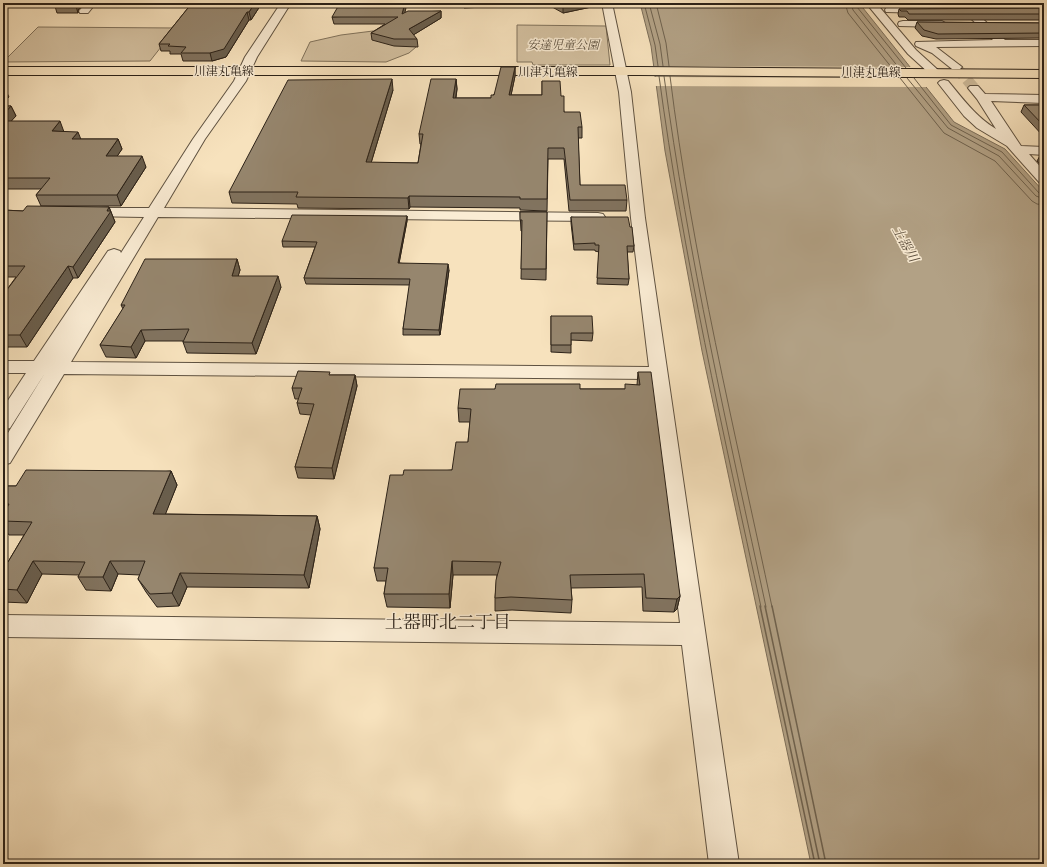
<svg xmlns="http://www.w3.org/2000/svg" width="1047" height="867" font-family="'IM FELL Great Primer','Noto Serif JP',serif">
<rect width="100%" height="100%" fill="#f7e2bd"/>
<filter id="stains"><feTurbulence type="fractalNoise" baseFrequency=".005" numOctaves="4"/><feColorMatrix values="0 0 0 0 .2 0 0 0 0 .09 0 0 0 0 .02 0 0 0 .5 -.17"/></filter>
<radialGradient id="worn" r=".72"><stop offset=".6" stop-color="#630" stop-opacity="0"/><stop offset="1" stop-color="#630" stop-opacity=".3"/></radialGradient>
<!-- green -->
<path fill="#d4c1a1" stroke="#80725c" d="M517 25 606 26 610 65H533L532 62H517Z
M38 27 176 28 150 61 3 62Z
M373 31H389L415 37 417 42 416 47 409 53 386 62 301 61 310 42 341 35Z"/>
<!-- water -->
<path fill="#b2a185" stroke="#7c6e59" d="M640 3H859L954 122 1005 149 1044 192V864H811L702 351 665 151 651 46Z"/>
<!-- pier -->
<path fill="#f7e2bd" d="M652 66 913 67 919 75 653 74Z
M653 77 921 78 928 87 654 86Z"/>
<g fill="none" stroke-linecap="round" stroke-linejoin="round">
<!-- shore-far1 -->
<path stroke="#6f624e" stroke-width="1" d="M644 3 655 45 658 66
M649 3 660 44 663 66
M656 3 666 43 669 66
M845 3 848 13 892 68
M851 3 853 10 899 68
M856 3 857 7 906 68
M659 76C683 255 723 431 761 607
M664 76C688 255 728 431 766 607
M670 76C692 255 735 431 772 607
M900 78 944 133 995 161 1032 201 1037 204 1044 205
M907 78 948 128 999 156 1036 196 1044 199
M914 78 951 125 1002 152 1039 193 1044 194"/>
<!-- shore -->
<path stroke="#6f624e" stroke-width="1.5" d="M760 606 815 864
M765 606 820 864
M772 606 826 864"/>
<!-- minor-tunnel -->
<path stroke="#cebc9c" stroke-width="11" stroke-dasharray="11 5.5" stroke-linecap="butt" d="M956 67 974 88"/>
<!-- minor casing -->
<g stroke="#5f5241" stroke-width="2">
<path id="minor" d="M86 3H96L88 13H80L79 11Z
M281 3H291L257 57 246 81 205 139 164 208 598 213 603 214 605 217 603 220 598 221 158 217 71 362 649 367 631 218 619 92 602 3H612L631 92 645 218 739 864H709L682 645 3 637V615L680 623 650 379 64 374 10 463 3 465V441L45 373 10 428 3 430V408L26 373H3V361H34L108 251 114 249 120 251 121 253 144 217 84 216 79 215 77 212 79 209 84 208H149L193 139 234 81 245 57Z
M866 3H876L916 50 938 70 940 72 938 74H930L908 54Z
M955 3H966L1005 40H1044V46L936 47 962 67 960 69H952L932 53 916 46 915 44 916 42 993 40Z
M890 7H926L931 10 926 13 886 12 885 10 886 8Z
M903 21H942L947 24 942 27 899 26 898 24 899 22Z
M944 80 948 81C963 99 976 117 996 129L977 99 968 88 970 86H978L985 94 1044 95V103L991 101 1021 146 1044 147V155L1029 154 1044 171V183L1039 182 1007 146 977 128 964 116 938 83 940 81Z"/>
</g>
<!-- major casing -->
<g stroke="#2c2218" stroke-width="2">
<path id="major" d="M3 67H640L1044 70V78L640 75H3Z"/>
</g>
<!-- minor -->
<use href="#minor" fill="#faecd4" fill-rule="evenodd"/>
<!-- major -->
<use href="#major" fill="#f7e2bd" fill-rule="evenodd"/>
</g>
<!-- wall -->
<path fill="#81735f" stroke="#2c2218" d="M54 3H84L78 10V13H57Z
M192 3H262L251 20H249L226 57 212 61H183L181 54H170V51H161L159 44Z
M463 3H485V7L464 8Z
M545 3H596V6L563 13Z
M889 3H1044V5H891Z
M1044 8V20H908L905 17H899L898 14 899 9Z
M441 11V18L413 35 417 39 418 47 394 46 372 40 371 33 385 24H334L332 17Z
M917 22 1044 23V38L936 39 922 36 915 28Z
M515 67V76L511 95H542V81L561 96 564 112 582 127V138H578L580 185 627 200 626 211H569L564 159H548L547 211 520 210V208L410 207 409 209 298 208 297 204 232 203 229 192 393 90 371 163H418L421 144H420L419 134 456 79 457 89 456 98H491Z
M1024 105H1044V137L1021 112Z
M3 106H11L16 116 11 121 64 132 81 139H118L122 149 117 156 146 167 121 206H41L36 195 41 189H6L3 193Z
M1041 154H1044V169L1037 161Z
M109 207 115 222 78 278H73L27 347H8L3 354V295L16 277H3V210L23 211Z
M520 212H547L546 280 521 279 522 231H521Z
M407 216V221L399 263 449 270 440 335H403V329L410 285 306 284 304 278 315 247H283L282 241Z
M571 217 630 227 634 246 633 252H627L629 279 628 285 597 284 599 252 595 251V250H574L571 223Z
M237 259 240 270 238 276 281 287 256 354 187 353 183 342V341H145L136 358 106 357 100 345 123 309 121 305Z
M551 316 593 333 592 341 571 340V353L551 352Z
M638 372 680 596 677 609 674 612 643 611 642 587 571 588 572 600 571 613 512 610 495 611V598L497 575H453L450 608 387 607 384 594 386 581H377L374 568 403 475 452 470 468 442 470 422H459L458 408 495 389H625L637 385Z
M330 375H355L357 386 334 479 298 478 295 467 311 415 300 414 297 403 299 399H295L292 388Z
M171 471 177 485 165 514 317 516 320 529 309 588 187 587 179 606 157 607 146 592 138 579 140 575 118 574 111 591 86 590 78 577 79 575 42 574 27 603 3 602V562H8L24 535H9L3 526V486H16Z"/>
<!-- shaded-wall -->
<path fill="#695e4d" stroke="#2c2218" d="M75 3H84L78 10V13Z
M255 3H262L251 20 249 12Z
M405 3H407L403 22 402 14Z
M563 3H596V6L563 13Z
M441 11V18L410 37 409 29Z
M247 12 249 20 226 57 212 61 210 53Z
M515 67V76L509 105V95Z
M392 79 393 90 368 173 366 162Z
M456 79 457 89 454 108 453 98Z
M4 87 9 97 3 102V88Z
M11 106 16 116 3 130V115Z
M60 121 64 132 52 131Z
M78 132 82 142 72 139Z
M118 139 122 149 110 167 106 156Z
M142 156 146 167 121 206 117 195Z
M3 182 6 189 3 193Z
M409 196 410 207 409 209 408 198Z
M109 207 115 222 78 278 73 267Z
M407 216V221L398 269V263Z
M237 259 240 270 235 287 232 276Z
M448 264 449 270 440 335 439 330Z
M68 266 73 278 27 347 20 335Z
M278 276 281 287 256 354 252 343Z
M141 330 145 341 136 358 131 347Z
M3 339 8 347 3 354Z
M355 375 357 386 334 479 332 468Z
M171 471 177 485 160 528 153 514Z
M317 516 320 529 309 588 304 575Z
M33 561 42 574 27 603 17 590Z
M110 561 118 574 111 591 103 577Z
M452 561 453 575 450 608 449 594Z
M180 573 187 587 179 606 172 593Z
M680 596 677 609 674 612 677 599Z"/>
<!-- building -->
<path fill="#96866e" stroke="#2c2218" d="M192 3H255L249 12H247L224 49 210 53H181L186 47 168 46 170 44H159Z
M340 3H405L402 14 408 11H441L409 29 417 39H394L371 33 398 17H332Z
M1044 8V14H909L907 11H901L899 9Z
M917 22 1044 23V33L938 34 924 30Z
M501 67H515L509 95H542V81H560L561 96H564V112H580L582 127H578L580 185H625L627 200H570L564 148H548L547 199H520V197L409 196 408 198 296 197 298 192H229L288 80 392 79 366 162 418 163 423 134H419L431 79H456L453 98H491V95H494Z
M1024 105H1044V126Z
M3 106H11L3 115Z
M3 121H60L52 131 78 132 72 139H118L106 156H142L117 195H36L50 178H3Z
M1041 154H1044V158Z
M27 206 109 207 107 211H111L73 267 68 266 20 335H3V295L25 266H3V210L23 211Z
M520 212H547L546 269H521L522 220H520Z
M292 215 407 216 398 263 448 264 439 330 403 329 410 279 304 278 317 242 282 241Z
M571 217H628L630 227H632L634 246H627L629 279 597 278 599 245H595V243L574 244Z
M145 259H237L232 276H278L252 343 183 342 189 329 141 330 131 347 100 345 125 305H121Z
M551 316H592L593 333H571V345H551Z
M298 371 330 372 329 375H355L332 468 295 467 314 404 297 403 302 388H292Z
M638 372H651L680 596 677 599 646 598 644 574 570 575 572 600 511 597 495 598 496 580 501 562 452 561 449 594H384L388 568H374L390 475H403L404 470H452L456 442H468L471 409 458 408 460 389H495L496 384H580V389H625V384L640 385Z
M26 470 171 471 153 514 317 516 304 575 180 573 172 593 150 594 138 579 145 561H110L103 577H78L85 562 33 561 17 590 3 589V562H8L32 522 3 521V515L9 504H3V486H16Z"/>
<g text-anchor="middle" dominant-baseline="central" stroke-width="3" stroke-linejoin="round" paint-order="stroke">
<!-- far-park labels -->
<g font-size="12" font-style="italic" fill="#5e5241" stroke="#faecd4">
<text x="563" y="45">安達児童公園</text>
</g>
<!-- far-street labels -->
<g font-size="12" fill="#2c2218" stroke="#faecd4">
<text x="224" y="71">川津丸亀線</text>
<text x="548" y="72">川津丸亀線</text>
<text x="871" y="72">川津丸亀線</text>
</g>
<!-- far-water labels -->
<g font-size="13" font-style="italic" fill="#5b4e3e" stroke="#faecd4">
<text transform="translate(905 244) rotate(61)">土器川</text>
</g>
<!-- near-neighbourhood labels -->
<g font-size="18" fill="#2c2218" stroke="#faecd4">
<text x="448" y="622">土器町北二丁目</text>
</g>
</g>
<!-- margin -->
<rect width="1047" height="867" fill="none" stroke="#f7e2bd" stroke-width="16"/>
<rect x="4" y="4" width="1039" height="859" fill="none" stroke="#2c2218" stroke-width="2"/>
<rect x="8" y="8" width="1031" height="851" fill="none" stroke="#2c2218"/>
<rect width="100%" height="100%" filter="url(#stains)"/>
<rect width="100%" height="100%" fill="url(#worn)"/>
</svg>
